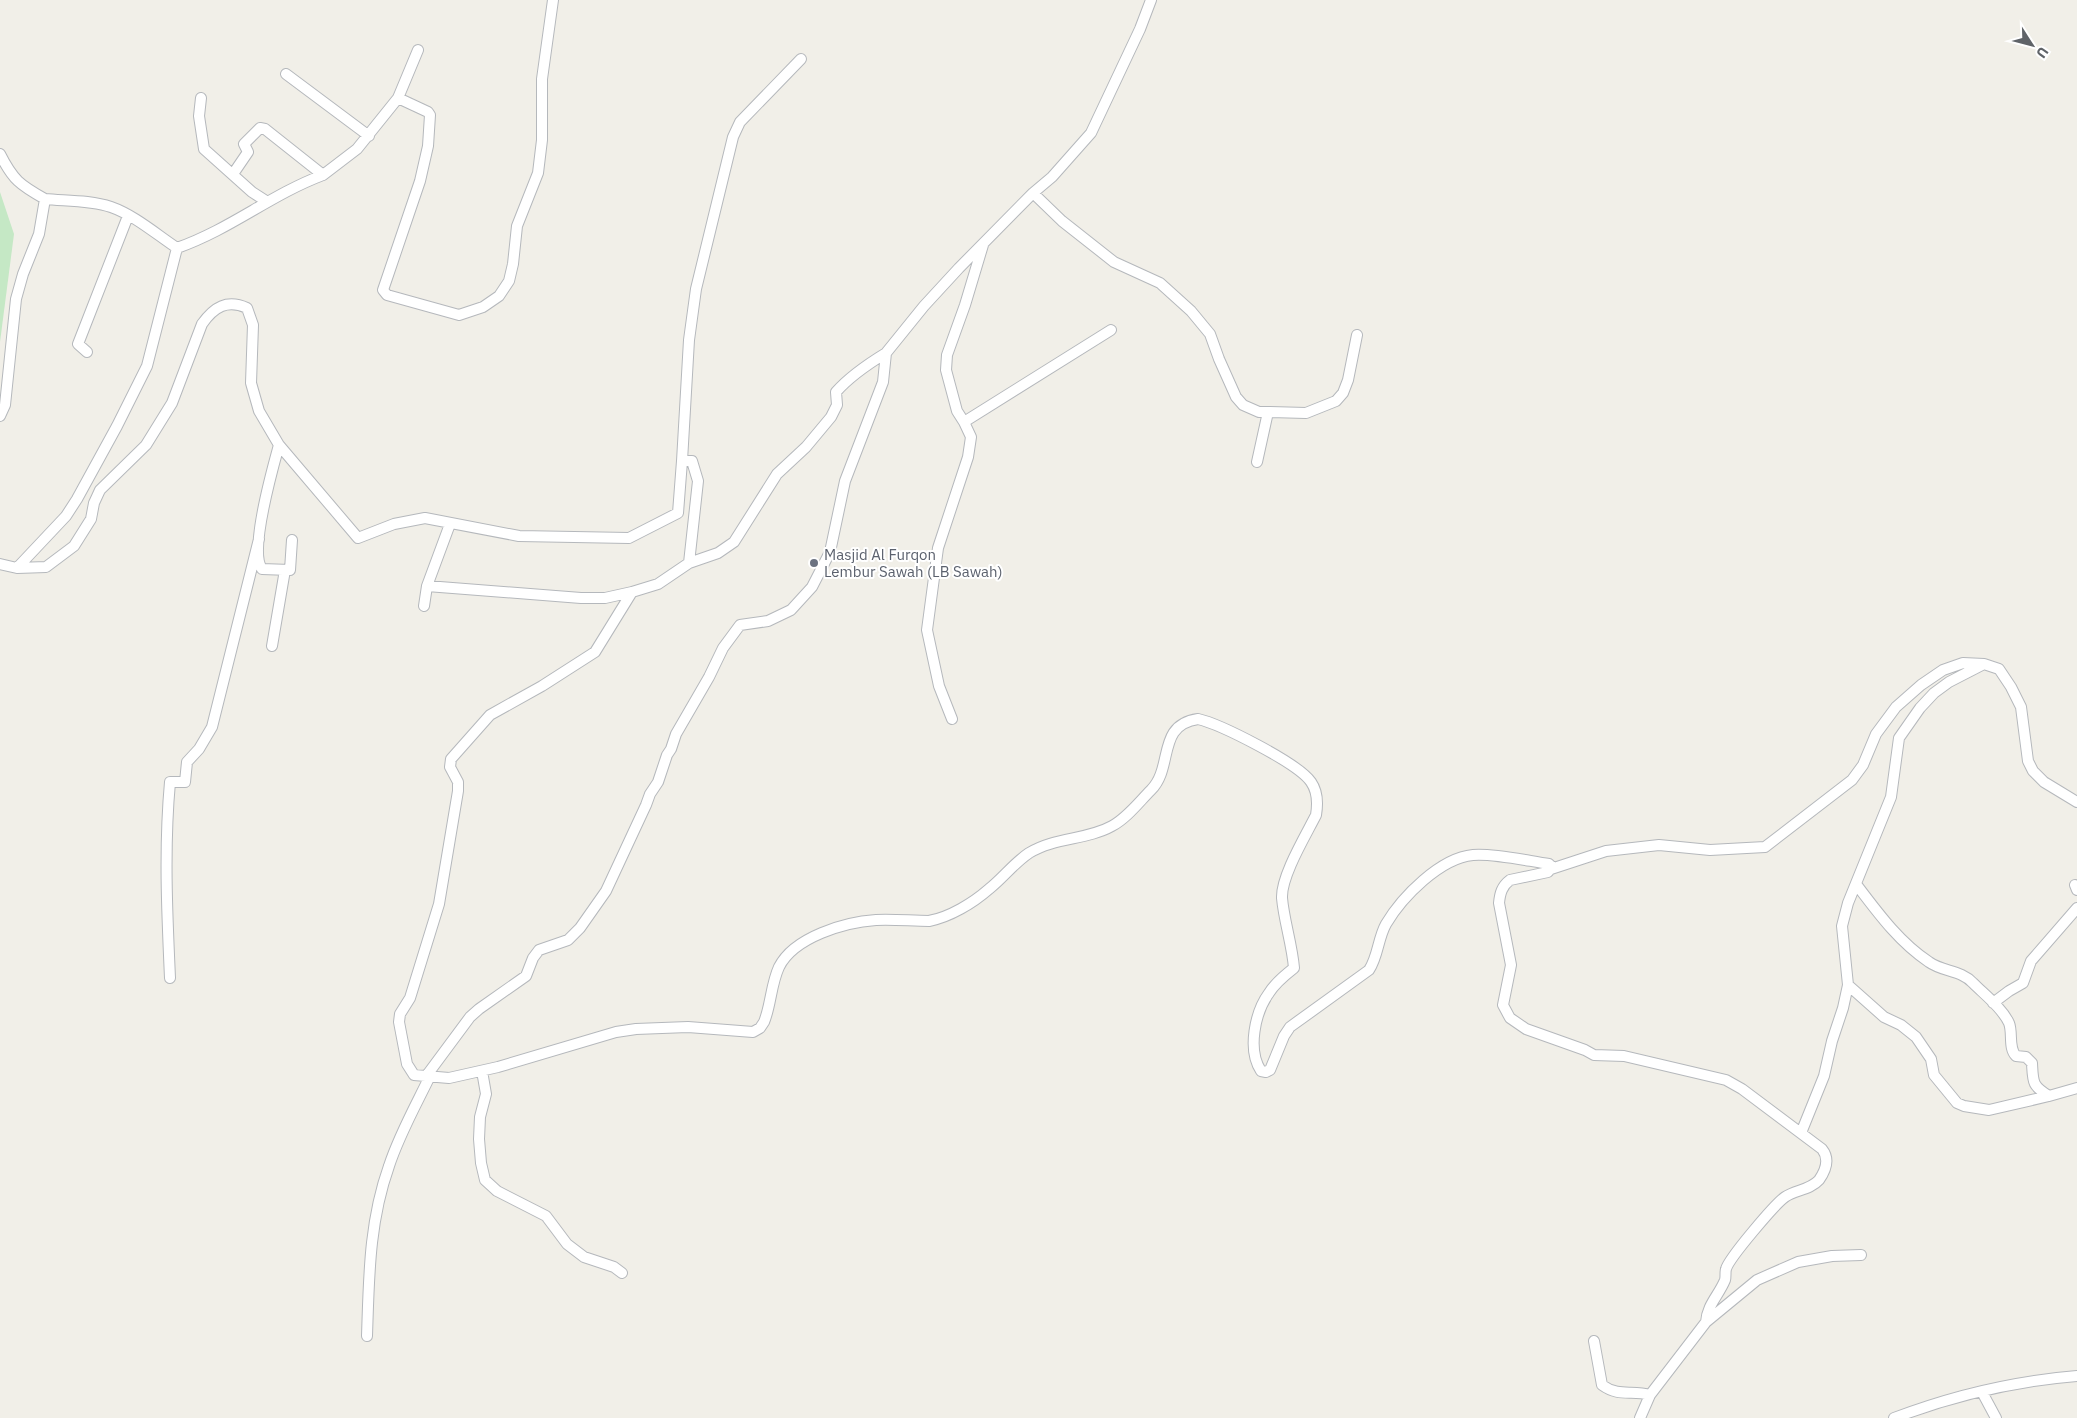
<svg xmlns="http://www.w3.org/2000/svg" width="2077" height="1418" font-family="'IBM Plex Sans',sans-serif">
<rect width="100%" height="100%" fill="#f1efe8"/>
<!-- green -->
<path fill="#c5e8c5" d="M0 192 14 234 0 342Z"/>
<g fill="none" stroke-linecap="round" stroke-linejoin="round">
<!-- minor casing -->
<g stroke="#b5b8bc" stroke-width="12">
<path id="minor" d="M418 50 398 98 428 112 430 115 428 146 420 181 383 290 387 295 459 315 483 307 499 296 509 281 513 264 517 226 538 173 542 140V79L553 0
M286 74 369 136
M201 98 199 116 204 149 252 192 266 201
M0 154C13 180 20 185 45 199L39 234 23 274 16 299 5 405 0 416
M233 174 248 152 244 144 260 128 265 129 323 175 357 149 398 98
M1033 193 1062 221 1114 262 1160 283 1191 311 1210 334 1219 359 1236 397 1243 405 1259 412H1268L1257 462
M45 199C66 201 90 200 111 207 134 215 156 234 177 248
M177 248C231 229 270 195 323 175
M87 352 78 344 128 216
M1268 412 1306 413 1336 401 1343 393 1348 380 1357 335
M964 422 1111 330
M279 445C273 467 249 551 262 569L290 570 292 540
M682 461 689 340 696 289 733 137 740 122 801 59
M689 563 718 553 734 542 777 474 806 447 831 417 837 405 836 392C850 376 868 364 886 353
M0 564 17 568 46 567 74 546 91 519 94 503 100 490 146 445 172 403 202 324C214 307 227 299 247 308L253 325 251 383 259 411 279 445 358 538 394 524 425 518 519 536 629 538 678 513 682 461H692L698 481 689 563 658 584 632 592 595 652 542 686 490 715 451 759 450 767 458 782V791L439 904 410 998 400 1014 399 1022 407 1064 414 1075 449 1078 498 1067 616 1032 636 1029 688 1027 753 1032 760 1028 764 1022C771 1005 771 984 779 967 794 937 845 922 876 920 893 919 912 921 929 921 950 917 973 903 989 889 1003 878 1014 863 1029 853 1055 837 1087 840 1112 826 1127 818 1139 802 1151 790 1174 767 1156 725 1198 719 1220 724 1298 763 1311 782 1318 792 1318 803 1316 815 1306 835 1281 876 1282 898 1284 921 1292 944 1294 968 1285 975 1275 983 1269 993 1255 1012 1247 1050 1261 1071L1266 1072 1270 1070 1284 1036 1290 1027 1369 970C1378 957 1378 938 1386 924 1402 897 1440 858 1473 855 1493 853 1528 861 1549 864L1552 867 1548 872 1510 880C1502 886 1500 893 1499 903L1511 965 1503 1005 1510 1018 1526 1029 1585 1050 1594 1055 1624 1056 1726 1080 1742 1089 1822 1149C1830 1159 1826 1170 1819 1180 1810 1190 1795 1190 1785 1197 1775 1204 1729 1258 1726 1269 1725 1272 1726 1277 1725 1280 1719 1295 1707 1305 1706 1322
M17 568 66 516 77 499 117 426 147 366 177 248
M427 586 581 598H605L632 592
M424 606 427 586 450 524
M272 646 285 570
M952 719 939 686 927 630 938 548 968 457 971 437 964 422 957 411 946 370 947 355 965 305 983 245
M1551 869 1606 851 1659 845 1710 850 1765 847 1852 780 1863 765 1876 734 1896 707 1921 685 1943 670 1963 663 1984 664 1999 669 2011 687 2021 707 2028 761 2033 771 2044 782 2077 802
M1856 884C1878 913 1899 942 1929 962 1943 972 1961 970 1973 983 1985 995 2002 1008 2009 1023 2013 1033 2008 1048 2016 1056L2026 1057 2032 1063C2033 1082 2032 1086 2049 1096L2077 1088
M2075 885 2077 890
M170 978C167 912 164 848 170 782H185L187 762 199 749 212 727 259 539
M1848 985 1884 1017 1901 1025 1916 1037 1931 1059 1934 1075 1957 1103 1964 1106 1989 1110 2049 1096
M1993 1003 2009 991 2023 983 2031 961 2077 908
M482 1071 486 1094 480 1117 479 1139 481 1163 485 1180 497 1191 546 1216 567 1244 584 1257 614 1267 622 1273
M427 1075 470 1017 479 1009 526 976 533 958 539 950 568 940 580 928 606 891 646 805 650 794 658 782 667 755 671 749 676 734 709 677 723 648 740 625 768 621 791 610 812 587 830 552 845 481 883 382 886 353 924 306 959 268 1033 193 1052 177 1091 133 1140 29 1151 0
M1801 1133 1824 1076 1832 1041 1843 1008 1848 985 1842 926 1848 903 1891 797 1899 738 1920 708 1934 693 1949 682 1982 665
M367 1336C369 1277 369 1222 389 1166 399 1135 416 1105 430 1076
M1594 1341 1602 1385C1620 1398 1632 1389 1650 1395
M1982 1392 1996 1418
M1640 1418 1650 1395 1706 1322 1757 1280 1798 1262 1832 1256 1861 1255
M1894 1418C1952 1396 2015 1381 2077 1376"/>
</g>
<!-- minor -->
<use href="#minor" stroke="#fff" stroke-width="10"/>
</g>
<!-- markers -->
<circle fill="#6b7280" stroke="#fff" stroke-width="2" cx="814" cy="563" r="5"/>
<g text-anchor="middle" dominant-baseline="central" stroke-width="4" stroke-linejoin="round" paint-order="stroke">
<!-- worship labels -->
<g font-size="15" fill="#5b616d" stroke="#fff" text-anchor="start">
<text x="824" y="554">Masjid Al Furqon<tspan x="824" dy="17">Lembur Sawah (LB Sawah)</tspan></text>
</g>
</g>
<!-- north arrow -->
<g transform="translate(2032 45) rotate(126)" stroke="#ffffff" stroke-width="4" paint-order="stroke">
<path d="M0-4L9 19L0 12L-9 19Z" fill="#5f6368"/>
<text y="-8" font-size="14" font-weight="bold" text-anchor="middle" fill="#5f6368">U</text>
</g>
</svg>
